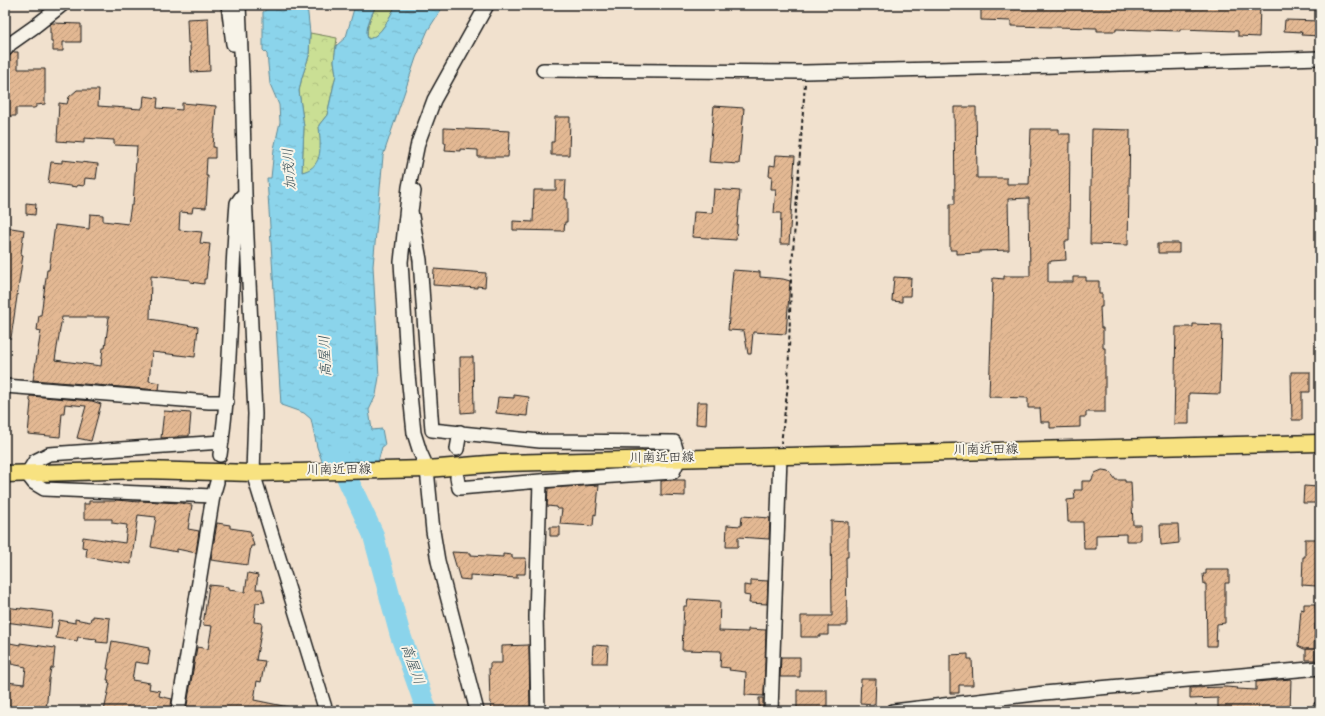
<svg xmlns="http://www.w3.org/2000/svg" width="1325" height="716" font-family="'Gochi Hand','Klee One',sans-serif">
<defs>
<pattern id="forest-crowns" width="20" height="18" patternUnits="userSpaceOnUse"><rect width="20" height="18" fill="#cadf94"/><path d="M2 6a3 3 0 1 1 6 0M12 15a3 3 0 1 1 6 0" fill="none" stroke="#adbf7f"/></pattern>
<pattern id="water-ripples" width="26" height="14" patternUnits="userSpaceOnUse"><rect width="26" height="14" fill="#8bd4eb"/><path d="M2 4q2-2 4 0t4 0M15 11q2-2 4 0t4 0" fill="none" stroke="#77b5c9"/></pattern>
<pattern id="building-hatch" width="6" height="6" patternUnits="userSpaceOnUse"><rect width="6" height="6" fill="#e3b893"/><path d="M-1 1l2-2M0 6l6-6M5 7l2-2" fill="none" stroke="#c29e7e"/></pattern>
</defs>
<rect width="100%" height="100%" fill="#f1e1ce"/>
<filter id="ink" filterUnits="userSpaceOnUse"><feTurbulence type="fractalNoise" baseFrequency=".025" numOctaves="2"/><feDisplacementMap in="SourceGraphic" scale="8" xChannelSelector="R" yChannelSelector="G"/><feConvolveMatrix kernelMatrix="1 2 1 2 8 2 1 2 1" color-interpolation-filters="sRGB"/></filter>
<g filter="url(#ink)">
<!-- forest -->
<path fill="url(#forest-crowns)" stroke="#737e58" d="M376 5H396C390 16 381 37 368 39 365 28 372 15 376 5Z
M310 33 337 38 334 61 336 75 327 115 319 125C320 139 324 156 314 168 311 171 306 171 302 172L304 127 299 91 302 77 309 56Z"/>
<!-- water -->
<path fill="url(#water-ripples)" stroke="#5f8a98" d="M278 5H307L310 33 309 56 302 77 299 91 304 127 302 172C325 167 320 143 319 125L327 115 336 75 334 61 336 46 346 37 355 5H376C372 15 364 28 368 39 381 37 390 16 396 5H444L428 30 416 58 383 156 373 266 379 377 376 395 369 410 372 430 382 429 385 445 382 447 378 462 323 464 317 447 311 419 304 413 281 405 267 178H271L274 149 280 122 279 105 270 84 267 54 263 50V12L267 9Z"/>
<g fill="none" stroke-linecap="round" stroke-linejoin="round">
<!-- river -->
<path stroke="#8bd4eb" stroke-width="21" d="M336 454 373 534 400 634 427 711"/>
</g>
<!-- building -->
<path fill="url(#building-hatch)" stroke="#1c1c1c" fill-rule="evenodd" d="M981 5H1260L1259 37 1238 36V31L1180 29V31L1116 29V31H1097V28L1011 26V21L981 20Z
M208 18 210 71 191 72 190 43H188L187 19Z
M1285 20 1320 21V36L1301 35 1302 32 1284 31Z
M52 23 81 24V42H63V51H53V42H51V33H50V25Z
M14 52H18V69H45V104L36 105V107L34 108H16V116H5V58L8 57Z
M77 90H99L98 106 141 109V107H143L144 96 158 98 157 108 182 110V103L216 106 213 147H215V158H207L206 176H208L206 208 193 207 192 213 180 212 179 230 202 232 200 243 210 244 206 279H204V284L190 282V280L151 276 150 319 198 327 195 357 152 352 149 381 160 383 159 390 33 380 41 331 37 330 39 315H41L47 270H49L55 225 89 229 90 214 103 215V221L128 224 131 205H133L137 146 114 145V140L84 138V143L57 141 59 103 67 104 69 97ZM62 317H109L105 348H103L101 366 55 360Z
M714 106 744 108 739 164 709 162Z
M954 107H976L977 178H1007V184H1029L1031 129H1059V134H1070L1069 241H1065L1066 260 1051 261V262H1048V282H1073V277H1086V281H1099V294H1102V307H1100L1101 328H1103V348H1105V412H1086V417H1080V427L1050 428V422H1041L1040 408H1028V398L990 397 989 396 993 278 1004 279V276H1030L1029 198 1008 199 1009 250 980 251V253L956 254V250H950V204H955Z
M555 117H570L569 155H551V142H554Z
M444 128 510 131 508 157H478V150L460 149V151L445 150 446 143H444Z
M1092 129 1130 130 1128 245 1090 244Z
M776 155 795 156 789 244H780L781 213H774L776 189H771L772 176H769L770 165 775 166Z
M62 160 98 164 96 179 85 178 84 186 77 185V187L48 183 51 162 62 163Z
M556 180H566L565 199H567V222H565L564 231 513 230V221L533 222 534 190H556Z
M714 189 740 191 736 240 692 237 694 212 712 213Z
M26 203 36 204 35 215 26 214Z
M5 227 24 230 21 254 23 255 11 338H5Z
M1158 243H1179V253H1158Z
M434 269 486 273 485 287 477 286V288L433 285Z
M733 270 760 272V277L783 279 790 281 786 334 753 332 751 354H748L744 331 728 330Z
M894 277 911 278 910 296H902V302L892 301Z
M1193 324 1222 325 1220 394 1189 393V424H1174L1176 327H1193Z
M460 357H473L474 412 461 413Z
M1291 372H1310V392H1302V420H1292Z
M514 395 529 397 527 416 496 413 498 397 514 398Z
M30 396 92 401 101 404 91 441 77 438 86 406 65 404 64 413H62L60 437 28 434 31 402 30 401Z
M697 402H707L706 425 696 424Z
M164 411 191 413 189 436H178V437L161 438Z
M1102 470 1109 471 1116 480H1125V482H1131L1133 525H1141V541H1126V534L1096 535V549H1084L1083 522H1068L1067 500 1075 499 1074 490H1082V481H1091L1095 473Z
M673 480H685V496L661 495V481Z
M599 485 596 515 594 514 593 526 560 524 562 509H557V507L547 506 548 488Z
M1304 486 1318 487 1317 503H1303Z
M116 500 139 502V501L181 503 192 505 188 529 199 531 196 553 177 549V552L151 547 156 517 138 515 131 564 86 557 87 548 82 547 83 537 125 543 127 525 112 523V519H84V504H89V501H115Z
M742 516 770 518 769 539 738 537V547H726L727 525 741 526Z
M831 521 848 522V557H846L847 626H828V635H820V637H801V616H832Z
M217 523 230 525V528L250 531 254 546H251L248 565 211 560Z
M1160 524H1178L1179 543 1161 545Z
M550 527H560V536H550Z
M1305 539H1319V566H1317L1316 586 1302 585 1303 557H1305Z
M452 552 471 553V555L503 557V554L512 555V558H526L525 574H517V578L470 575V580L460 579Z
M1206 570H1229V583H1225V623L1217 624 1216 646H1207L1206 586V584H1204L1203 574H1206Z
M248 573 258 575 256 589H262L265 602 256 603 254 622 262 623 261 633 256 660 265 661 261 682 257 681 254 700 288 707 287 711H186L197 647 208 649 212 626 203 625 209 585 228 587V590L245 592Z
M751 580 768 581 767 604 749 603 750 596 744 595V585L751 586Z
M688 599 720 601 719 631 748 632V629L766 630 764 696 745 695 746 672 729 670 730 668 720 667 721 651 682 650 684 606H687Z
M1304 604H1315L1316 624H1315L1314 649H1304L1298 646 1301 609 1304 610Z
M5 607 21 609V608L53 612 51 628 5 622Z
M93 616 110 618 108 643 96 642 97 639 78 637 77 641 56 638 59 620 75 623V619L90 622 91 618H93Z
M112 641 149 648 148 650H150L148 664 135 662 132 680 150 683 149 689 160 691 159 696 172 699 170 711H104L110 683H108L109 680H107L109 669H107Z
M5 642 20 645V643L55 648 53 668H51L49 679 46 711H7L8 699 5 698 6 682 24 684 26 667 11 664 12 660 5 659Z
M529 645 530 711H492L491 703H490L489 668H490V663H502V646Z
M593 645 608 646 607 663H592Z
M1306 649H1315V660H1306Z
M968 654V659H972L973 685H959V693H950V655Z
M781 657H800V677H780Z
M861 679H876L875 704 860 703Z
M1291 679 1290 711H1218V698L1190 699V688L1226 687 1238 688 1237 689 1256 690V682Z
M797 690H827V710H797Z
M759 698H763V708H759Z"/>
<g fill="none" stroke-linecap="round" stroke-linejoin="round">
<!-- minor casing -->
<g stroke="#1c1c1c" stroke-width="16">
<path id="minor" d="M228 5 233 44
M239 5 242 74 245 194 255 414 253 473 326 711
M5 50 10 44 34 27 62 5
M543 70 805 72 1022 67 1320 58
M409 187 414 191 411 211 420 260 432 430 540 441 674 442 679 459 673 472 540 481 459 488 457 477
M5 386 209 402H227
M457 449 460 432
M220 455C232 372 230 287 237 203L242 196
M213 496 44 489 34 483 27 474 35 461 49 454 222 442
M178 711 213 496 217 482
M477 711 438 561 433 531 427 469 425 463 420 452 414 433 408 375 401 262 409 187 418 143 434 100 487 5
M538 711 536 617 540 481
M771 711 780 456
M893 711 1044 693 1320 668
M1320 711V708"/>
</g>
<!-- major casing -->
<g stroke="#1c1c1c" stroke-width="19">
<path id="major" d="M5 474 143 470 253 473 427 469 500 463 1320 443"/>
</g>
<!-- path -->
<path stroke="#1c1c1c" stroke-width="2" stroke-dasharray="4 3" stroke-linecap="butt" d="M781 444 788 384 791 280 805 83"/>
<!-- minor -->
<use href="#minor" stroke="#f7f3e8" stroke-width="13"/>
<!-- major -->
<use href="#major" stroke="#f8e281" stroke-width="16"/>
</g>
</g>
<g text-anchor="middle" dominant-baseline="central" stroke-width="4" stroke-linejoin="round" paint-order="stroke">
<!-- street labels -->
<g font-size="13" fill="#1c1c1c" stroke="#f7f3e8">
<text transform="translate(986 451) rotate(-1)">川南近田線</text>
<text transform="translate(662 459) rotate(-1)">川南近田線</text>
<text transform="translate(339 471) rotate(-1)">川南近田線</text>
</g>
<!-- water labels -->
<g font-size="14" font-style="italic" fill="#3d535a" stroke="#f7f3e8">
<text transform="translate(291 169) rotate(-94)">加茂川</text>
<text transform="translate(327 356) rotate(-93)">高屋川</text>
<text transform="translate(411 665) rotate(71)">高屋川</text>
</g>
</g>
<!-- margin -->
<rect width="1325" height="716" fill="none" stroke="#f7f3e8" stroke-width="20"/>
<rect x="10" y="10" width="1305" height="696" fill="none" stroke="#1c1c1c" stroke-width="1.5" filter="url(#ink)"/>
</svg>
